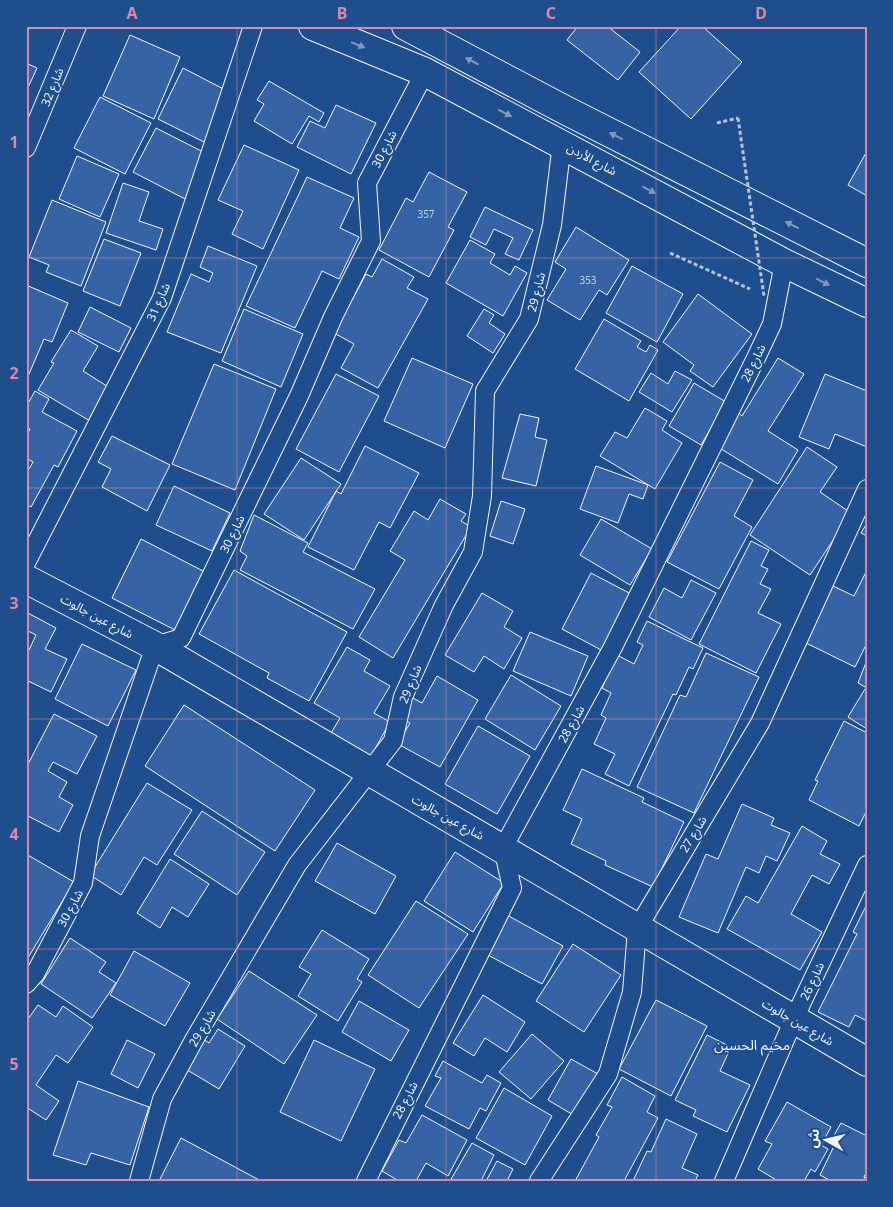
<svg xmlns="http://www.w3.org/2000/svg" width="893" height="1207" font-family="'Noto Sans','Noto Sans Arabic',sans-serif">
<rect width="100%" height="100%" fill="#1f4e8c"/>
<!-- building -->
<path fill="#3563a3" stroke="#f2f6ff" d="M578 26H607L640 52 618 80 567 40Z
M681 26H702L742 62 691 119 639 72Z
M130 35 180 57 154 119 103 96Z
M26 63 37 68 26 92Z
M183 68 237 96 212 146 158 119Z
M269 81 324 113 319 122 309 116 292 144 254 121 264 104 257 100Z
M100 97 151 123 125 174 74 148Z
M336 105 376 123 351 174 297 147 310 121 325 128Z
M156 128 211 156 189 201 133 172Z
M244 145 299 170 263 249 232 234 243 211 218 200Z
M867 151V196L848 185Z
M77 156 119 174 100 217 59 199Z
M429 172 467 192 448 227 454 230 429 277 379 250 406 198 413 202Z
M307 177 354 198 340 228 359 237 339 279 322 271 295 328 246 306Z
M123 183 149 192 139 221 163 229 156 250 106 233Z
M52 200 106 222 81 286 46 272 49 265 29 257Z
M485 207 533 230 519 260 505 254 513 238 494 229 486 245 470 237Z
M576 227 629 260 607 295 599 290 580 320 547 300 566 269 555 262Z
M104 239 141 253 120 306 83 291Z
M470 240 495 254 490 263 510 275 515 266 527 273 503 316 446 283Z
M208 246 257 266 221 353 167 332 191 274 209 282 213 273 200 267Z
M382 259 414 277 407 288 428 299 378 388 341 368 354 344 334 333 366 274 372 277Z
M632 266 683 294 657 342 606 313Z
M26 285 68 303 52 342 44 339 26 381Z
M698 294 752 334 713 387 690 371 694 365 663 342Z
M90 307 131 328 119 352 78 332Z
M244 309 303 334 281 387 222 361Z
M484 309 494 315 489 323 505 334 493 353 467 336Z
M604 319 641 341 637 347 646 352 650 345 658 350 629 401 575 369Z
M71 330 98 346 83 371 110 388 90 421 38 390 54 363 51 362Z
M412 358 473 384 445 448 384 421Z
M778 358 804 374 768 431 798 450 778 484 718 447 739 413 742 416Z
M214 364 276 389 235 490 172 464Z
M675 371 692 380 672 412 639 392 651 373 668 384Z
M336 374 379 396 339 472 296 449Z
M825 374 867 391V447L835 434 829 449 799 437Z
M694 383 726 402 701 445 669 426Z
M35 391 49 399 42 412 77 431 58 467 54 465 31 507 26 504V474L33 462 26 458V436L30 429 26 427V407Z
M645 408 667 421 662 430 682 443 655 489 600 456 615 432 627 438Z
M520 414 539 418 535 437 547 440 536 486 502 478Z
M112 436 170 465 147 511 102 487 111 469 98 462Z
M365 446 419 473 390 528 379 522 354 570 308 547 336 491 341 494Z
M807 447 837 467 820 492 851 513 810 575 750 535Z
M301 458 341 484 304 540 264 514Z
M720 462 753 480 734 516 752 527 719 589 667 562Z
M596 466 648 485 643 499 629 494 618 523 580 509Z
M174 486 230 513 212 551 156 525Z
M440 499 466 514 461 521 471 527 393 658 359 637 405 560 390 551 414 511 428 520Z
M501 501 525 509 513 544 490 536Z
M254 515 308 543 303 552 375 589 353 629 240 570 247 556 240 551Z
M601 519 652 549 630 585 580 555Z
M867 523V536L861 533Z
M141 539 205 572 175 630 112 598Z
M751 541 769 550 761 566 768 569 760 584 771 589 758 613 781 624 756 673 699 644Z
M234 570 347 632 309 701 267 678 269 673 199 634Z
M867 570V643L855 667 806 643 833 586 854 596Z
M591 573 631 594 603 651 562 629Z
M691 580 716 593 691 640 649 617 664 588 682 598Z
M482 593 513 611 504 627 522 638 504 669 484 656 474 672 445 655Z
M26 612 56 628 45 649 67 659 51 692 26 680V648L29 650 36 635 26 630Z
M647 621 703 648 693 669 689 667 676 695 673 694 629 786 605 774 615 754 594 744 606 718 601 715 611 693 602 688 617 655 634 664 643 645 637 642Z
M530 632 588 656 571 696 513 671Z
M82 644 136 670 108 726 55 699Z
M347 647 370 660 364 671 390 686 374 713 390 722 371 756 331 733 340 718 314 703Z
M706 653 759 677 694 813 637 787 680 695 686 697Z
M867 660V688L858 683Z
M511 675 561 706 535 750 485 719Z
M437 676 478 700 440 767 398 744 410 723 401 718 413 698 422 703Z
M865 689 867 690V729L848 717Z
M184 705 315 790 275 851 145 766Z
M54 714 97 736 77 774 53 762 48 771 67 782 59 797 73 805 59 832 26 815V768Z
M844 721 867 733V810L859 826 809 800 818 781 815 780Z
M478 726 530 756 497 814 445 784Z
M582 769 644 798 642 802 684 822 653 887 605 865 606 861 571 844 582 819 563 810Z
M147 783 192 810 157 865 144 857 121 895 90 875Z
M742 804 774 818 771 825 790 833 777 861 766 856 759 873 746 867 718 933 679 917 706 854 718 859Z
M202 811 265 852 237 895 174 854Z
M802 826 827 841 820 854 840 864 829 884 812 875 791 914 822 932 800 970 727 929 746 896 758 903Z
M337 843 396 876 375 914 315 881Z
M455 852 504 883 473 932 424 901Z
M26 854 74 882 26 961Z
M170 859 209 884 188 917 172 907 160 928 137 913Z
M416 901 468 934 419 1008 368 975Z
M867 904V1021L855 1015 849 1027 818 1012 857 934 853 932Z
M507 915 563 946 542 984 486 954Z
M322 930 369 959 357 979 362 982 338 1021 298 996 311 974 299 967Z
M70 938 106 962 99 972 116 983 92 1018 41 984Z
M573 944 621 975 584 1032 536 1001Z
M134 951 190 983 165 1026 110 995Z
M249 971 317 1015 284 1064 217 1019Z
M483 995 525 1022 507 1052 485 1038 474 1056 453 1043Z
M656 1000 707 1026 671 1096 619 1069Z
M359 1001 409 1030 391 1061 342 1032Z
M38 1005 56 1017 63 1006 93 1027 68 1063 56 1055 36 1085 59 1101 46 1120 26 1107V1022Z
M218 1029 245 1046 219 1089 184 1068 202 1038 209 1043Z
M532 1034 564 1061 531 1099 499 1072Z
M707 1035 731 1047 720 1071 750 1085 727 1132 693 1116 696 1110 675 1100Z
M127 1040 155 1054 138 1088 111 1074Z
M314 1040 375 1069 341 1141 280 1112Z
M571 1059 598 1074 575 1116 548 1100Z
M443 1061 482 1083 487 1075 501 1083 486 1111 480 1108 469 1129 425 1106 441 1078 435 1076Z
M622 1077 655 1096 647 1112 658 1118 624 1181H575L599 1137 596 1135 612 1107 607 1105Z
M78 1081 149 1107 130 1165 91 1153 86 1165 53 1155Z
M504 1088 552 1116 525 1165 476 1138Z
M787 1102 831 1127 821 1145 828 1149 815 1172 811 1169 804 1181H778L758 1169 772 1144 765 1141Z
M422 1115 467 1140 448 1176 426 1163 416 1181H399L382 1171 399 1140 406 1143Z
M666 1119 697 1134 682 1168 698 1175 695 1181H633L647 1151 651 1152Z
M841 1123 867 1136V1171L864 1177 867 1181H831L820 1175 834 1146 829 1144Z
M181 1138 261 1181H159Z
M472 1143 494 1155 481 1181H450Z
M497 1161 513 1169 507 1181H486Z"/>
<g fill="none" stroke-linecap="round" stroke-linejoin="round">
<!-- lane casing -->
<g stroke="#f2f6ff" stroke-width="20">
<path id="lane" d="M26 148 77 26
M26 563 162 298 253 26
M26 984 35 974 83 883 90 836 155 646 181 638 299 396 333 317 371 241 367 183 425 72
M139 1181 162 1099 194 1040 297 865 393 741 403 697 444 605 473 552 482 496 485 391 529 319 552 225 562 143
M366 1181 512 888 503 848 613 647 756 358 772 324 784 263
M539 1181 608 1074 632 992 637 929 760 723 867 489
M724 1181 794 1019 867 865"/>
</g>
<!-- secondary casing -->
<g stroke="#f2f6ff" stroke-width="30">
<path id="secondary" d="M26 579 155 646 867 1062"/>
</g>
<!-- highway casing -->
<g stroke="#f2f6ff" stroke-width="30">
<path id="highway" d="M313 26 425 72 784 263 867 303
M406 26 565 110 867 263"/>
</g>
<!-- path -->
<path stroke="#b3c4dc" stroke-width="3" stroke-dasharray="4 2.5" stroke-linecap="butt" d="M717 123 738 118
M670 253 750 289"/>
<!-- lane -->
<use href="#lane" stroke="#1f4e8c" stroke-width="18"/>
<!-- secondary -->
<use href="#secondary" stroke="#1f4e8c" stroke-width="28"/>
<!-- highway -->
<use href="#highway" stroke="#1f4e8c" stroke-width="28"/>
<!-- path-bridge -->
<path stroke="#b3c4dc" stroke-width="3" stroke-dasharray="4 2.5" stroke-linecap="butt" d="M738 118 764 296"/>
</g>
<!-- one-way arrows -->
<defs><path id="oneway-solid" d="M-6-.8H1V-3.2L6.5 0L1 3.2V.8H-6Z" transform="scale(1.25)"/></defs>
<g fill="#7e9ac0">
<use href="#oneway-solid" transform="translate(358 45) rotate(22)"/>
<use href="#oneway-solid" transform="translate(472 61) rotate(-152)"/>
<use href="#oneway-solid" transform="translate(505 113) rotate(27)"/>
<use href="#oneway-solid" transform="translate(616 136) rotate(-153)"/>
<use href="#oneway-solid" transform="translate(649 190) rotate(28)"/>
<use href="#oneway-solid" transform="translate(792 225) rotate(-153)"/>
<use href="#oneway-solid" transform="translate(823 282) rotate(26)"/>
</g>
<!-- grid -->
<path fill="none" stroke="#da87ad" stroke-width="1" stroke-opacity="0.55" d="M237 26V1181M446 26V1181M656 26V1181M26 258H867M26 488H867M26 719H867M26 949H867"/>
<g text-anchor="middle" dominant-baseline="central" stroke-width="4" stroke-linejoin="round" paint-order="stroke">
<!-- number labels -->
<g font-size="10" fill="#c3d1e8">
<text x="426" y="214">357</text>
<text x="588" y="280">353</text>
</g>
<!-- street labels -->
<g font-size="12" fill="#f2f6ff" stroke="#1f4e8c">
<text transform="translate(52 87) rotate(-68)">شارع 32</text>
<text transform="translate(384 149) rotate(-63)">شارع 30</text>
<text transform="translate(592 159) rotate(28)">شارع الأردن</text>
<text transform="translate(536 292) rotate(-76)">شارع 29</text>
<text transform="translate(158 302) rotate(-66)">شارع 31</text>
<text transform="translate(753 363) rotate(-64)">شارع 28</text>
<text transform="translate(232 534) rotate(-64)">شارع 30</text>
<text transform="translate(97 616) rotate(28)">شارع عين جالوت</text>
<text transform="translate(410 684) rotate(-68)">شارع 29</text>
<text transform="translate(571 724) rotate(-61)">شارع 28</text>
<text transform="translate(448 817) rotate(29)">شارع عين جالوت</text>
<text transform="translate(693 834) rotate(-59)">شارع 27</text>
<text transform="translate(70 908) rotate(-62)">شارع 30</text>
<text transform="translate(812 981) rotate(-65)">شارع 26</text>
<text transform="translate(798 1022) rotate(30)">شارع عين جالوت</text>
<text transform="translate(202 1028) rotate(-60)">شارع 29</text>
<text transform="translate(405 1100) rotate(-63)">شارع 28</text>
</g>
<!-- neighbourhood labels -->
<g font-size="14" fill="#f2f6ff" stroke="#1f4e8c">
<text x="752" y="1044">مخيم الحسين</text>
</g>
</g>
<!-- border -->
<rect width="893" height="1207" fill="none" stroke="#1f4e8c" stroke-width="55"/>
<!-- north arrow -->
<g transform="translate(826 1140) rotate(278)" stroke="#1f4e8c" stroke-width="4" paint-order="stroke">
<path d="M0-4L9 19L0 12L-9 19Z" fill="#f2f6ff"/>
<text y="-8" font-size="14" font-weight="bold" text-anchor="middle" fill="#f2f6ff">ش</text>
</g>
<rect x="28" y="28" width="838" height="1152" fill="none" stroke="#da87ad" stroke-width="2"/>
<g font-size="16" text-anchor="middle" font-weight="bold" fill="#da87ad">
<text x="132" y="19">A</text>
<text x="342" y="19">B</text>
<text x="551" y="19">C</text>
<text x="761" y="19">D</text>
<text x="14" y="148">1</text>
<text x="14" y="379">2</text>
<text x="14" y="609">3</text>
<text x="14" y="840">4</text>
<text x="14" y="1070">5</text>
</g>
</svg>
